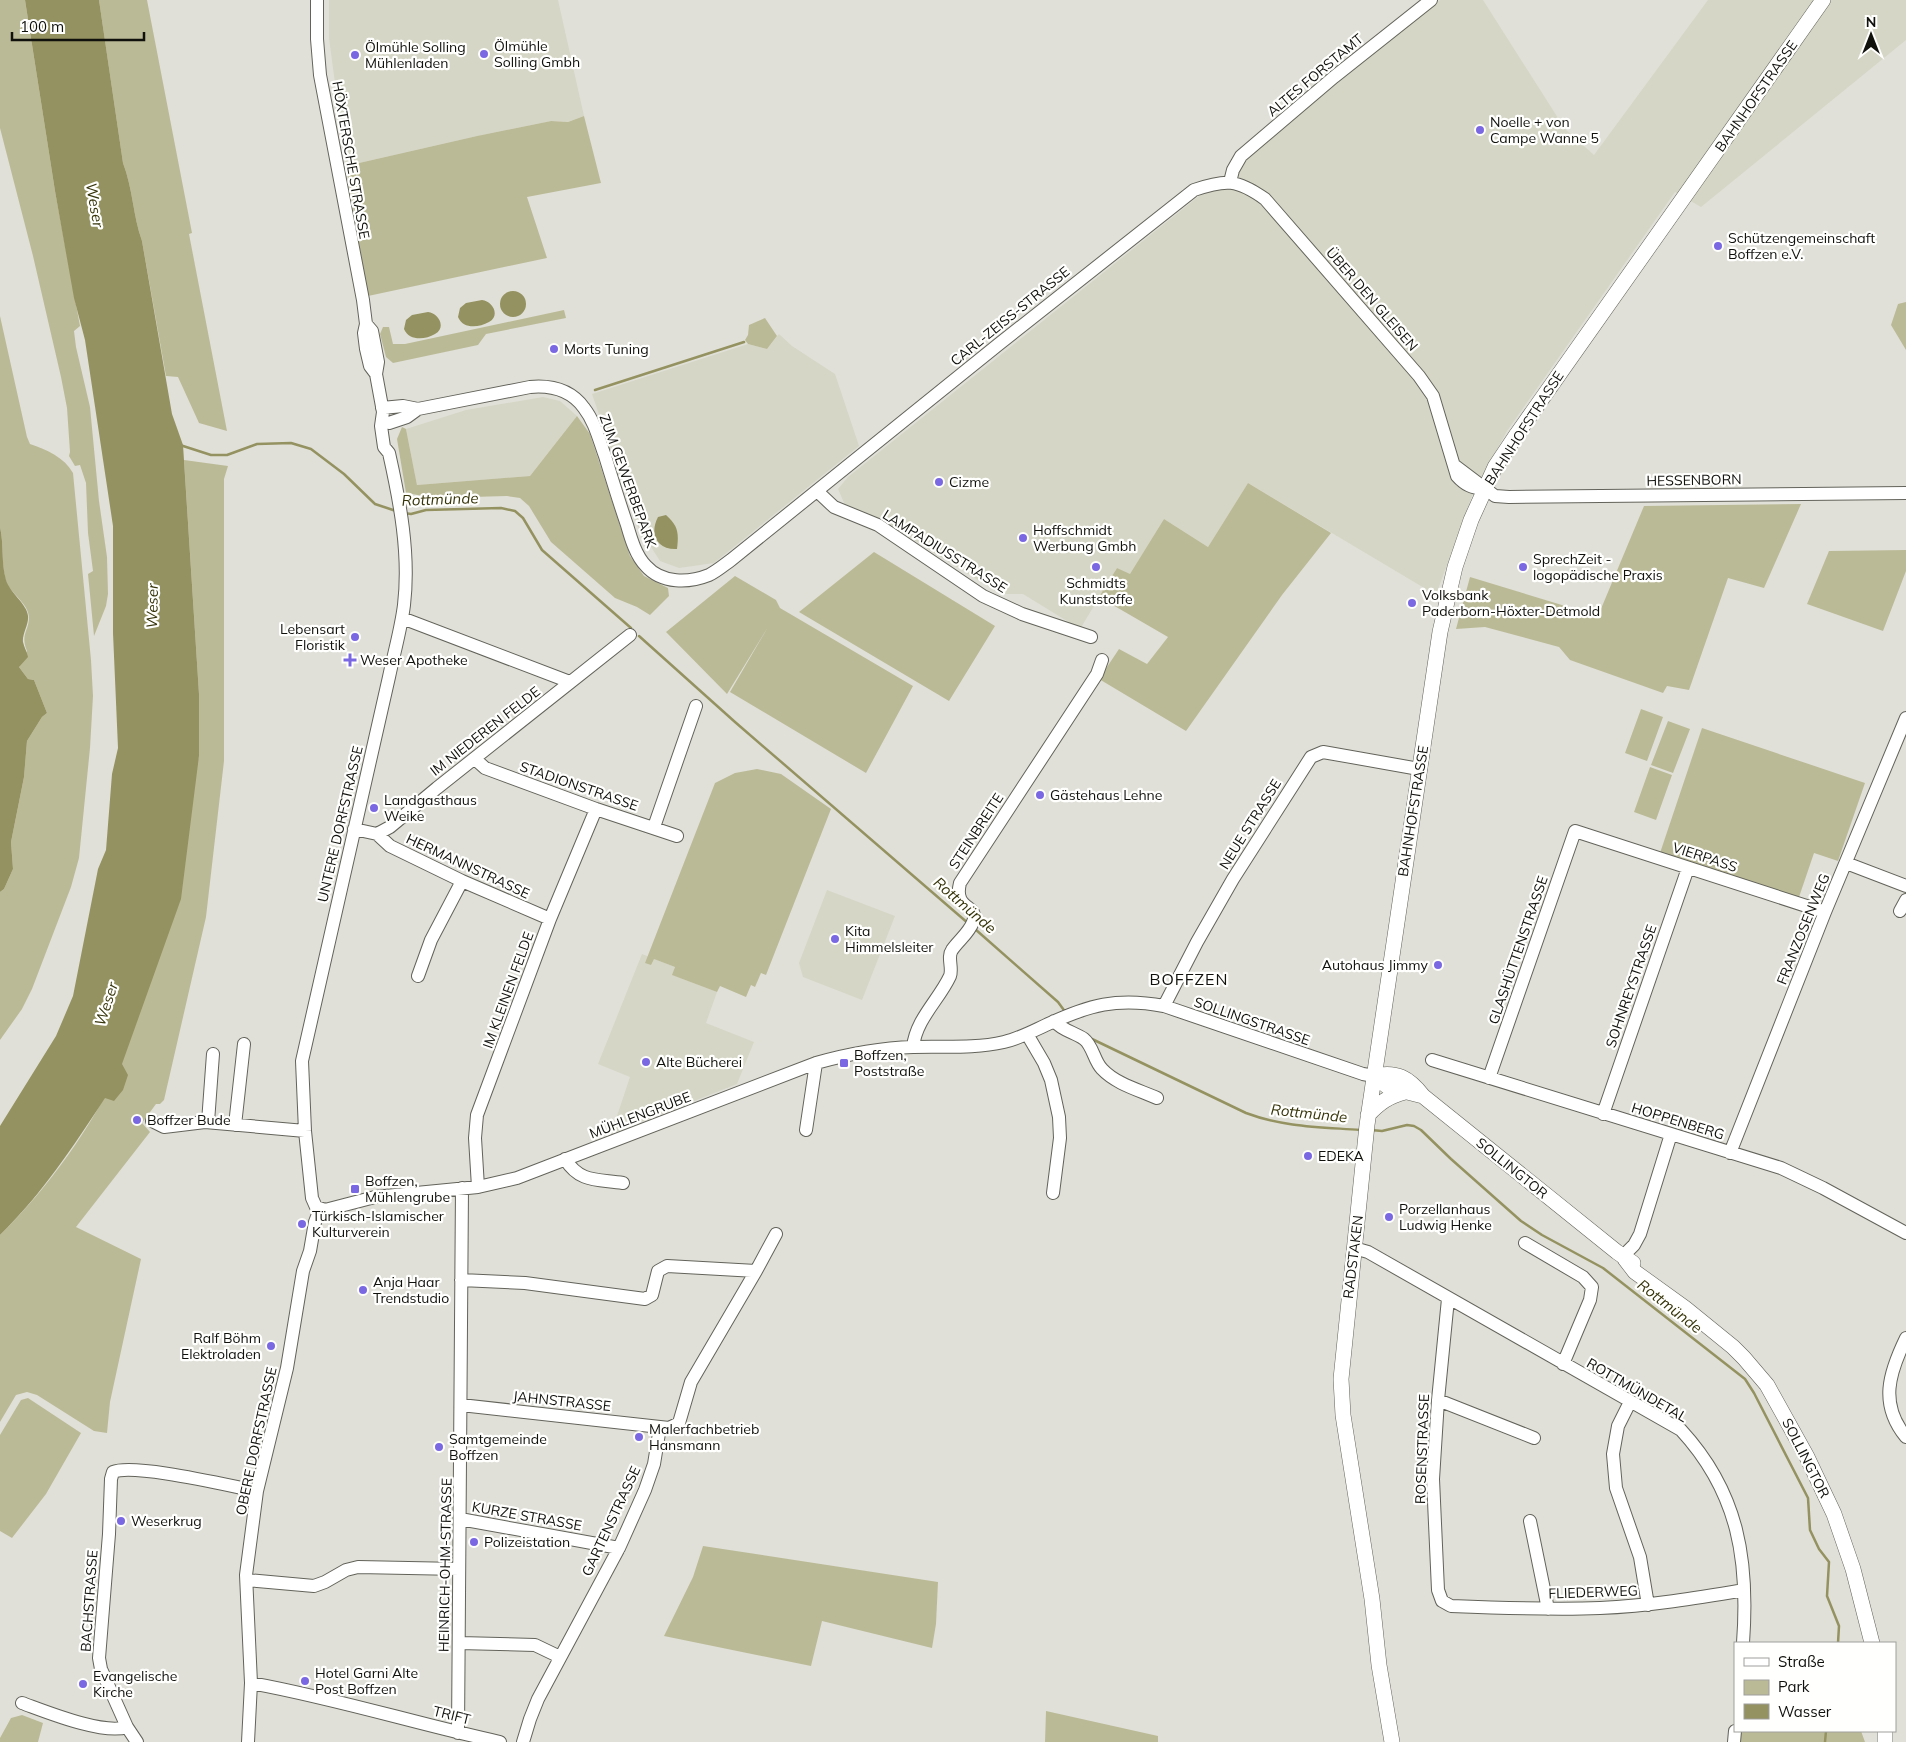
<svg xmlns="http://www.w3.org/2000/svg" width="1906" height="1742" font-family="Mulish,sans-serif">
<rect width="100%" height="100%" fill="#e0e0d8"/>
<!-- built -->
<path fill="#d6d6c6" d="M329 0H558L584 116 568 122 551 121 477 136 346 166 329 38Z
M1440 0H1483L1565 129 1594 155 1708 0H1906V40L1701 207 1675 192 1507 431 1473 493 1436 595 1248 483 1208 547 1164 519 1130 575 1117 568 1080 629 1023 594H1000L882 520 845 505 838 489 848 477 1204 192Z
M779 334 792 346 835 374 859 446 714 563 679 568 660 561 637 525 592 394 748 344 767 349Z
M543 397 560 401 577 416 530 476 417 485 406 429 466 410Z
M827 890 895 916 862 1000 803 977 799 963Z
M642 954 675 967 673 975 717 992 706 1023 754 1042 737 1084 611 1134 630 1077 598 1064Z"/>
<!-- green -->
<path fill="#bbba97" d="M0 0H25L55 191 80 326 74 331 76 347 90 407 99 501 107 557 108 594 106 606 94 636 88 574 93 571 88 533 86 483 80 465 75 466 69 456 70 452 67 408 61 377 33 256 0 128Z
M99 0H147L192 233 189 234 227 431 199 423 178 377 166 376 142 241C133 216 133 189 123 163Z
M584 116 601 183 527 197 547 258 368 296 346 166 477 136 551 121 568 122Z
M1906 302V350L1891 325 1898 304Z
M564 310 566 318 486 334 478 345 393 363 386 357 380 334 383 327H389L393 344H405Z
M0 316 27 437 30 444C47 450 64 457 73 473L91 660 93 696 90 748 79 858 71 887 32 989 22 1009 0 1040V892L4 889 13 869 11 842 24 777 27 741 42 717 47 713 34 680 28 679 19 667 27 651C20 634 29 631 29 617 28 603 11 594 6 581 1 566 4 543 0 527Z
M765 318 777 336 767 349 748 344 745 340 748 335 749 325Z
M577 416 590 434 630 556 644 576 668 588 669 596 650 615 637 607 615 598 551 542 529 506 520 498 507 496 435 498 406 493 397 439 402 427 406 429 417 485 530 476Z
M184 460 228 466 224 479V761L206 917 164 1100 160 1104H156L142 1123 150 1132 76 1227 141 1259 110 1402 107 1433 94 1431 37 1395 27 1392 16 1395 0 1422V1235C50 1186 91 1128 121 1065L199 756V694Z
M1248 483 1331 533 1282 595 1186 731 1099 679 1119 649 1147 664 1168 637 1099 597 1117 568 1130 574 1164 519 1208 547Z
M1801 504 1764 588 1728 578 1689 690 1667 686 1663 693 1570 660 1559 647 1485 627 1456 629 1470 577 1598 616 1644 506Z
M1906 550V571L1883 631 1807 604 1829 551Z
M874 552 995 626 949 701 799 612Z
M735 576 776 600 780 608 913 686 866 773 730 692 768 627 727 694 666 632Z
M1641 709 1663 717 1647 761 1625 753Z
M1668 721 1690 729 1673 773 1651 765Z
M1702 728 1865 783 1838 861 1814 853 1798 900 1660 853Z
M1650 767 1672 775 1656 820 1634 812Z
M757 769 781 774 831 809 766 975 761 973 755 987 751 985 746 997 720 986 717 992 672 975 675 967 654 959 651 965 645 963 715 783 735 773Z
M28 1398 81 1433 46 1494 12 1538 0 1531V1435L21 1400Z
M703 1546 938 1582 936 1624 932 1648 822 1621 811 1666 664 1636 693 1577Z
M1046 1711 1158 1736V1742H1045Z
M22 1715 43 1723 38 1742H0V1738L11 1718Z
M1740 1731H1861L1865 1742H1739Z"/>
<!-- water -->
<path fill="#949260" d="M25 0H99L123 163C133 189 133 216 142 241L172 414 183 445 199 694V756L181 899 122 1064 128 1075 123 1090 114 1101 105 1098C73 1147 42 1194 0 1235V1126L56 1036 73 996 98 869 106 850 112 774 118 748 113 633V526L85 340 74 298 55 191Z
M500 304a13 13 0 1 1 26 0a13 13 0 1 1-26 0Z
M482 300C492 301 501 315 489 322 478 328 463 329 458 317L460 308 466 303Z
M428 312C438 313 447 327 435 334 425 340 409 341 404 329L406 320 412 315Z
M666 515C678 526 679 532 677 549 657 550 649 534 658 517Z
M0 527C4 544 1 563 6 580 10 593 27 604 28 616 29 624 22 634 23 642 24 647 27 652 28 657L19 667 28 679 34 680 47 713 42 717 27 741 24 777 11 842 13 869 4 889 0 892Z"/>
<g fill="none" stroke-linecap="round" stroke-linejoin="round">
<!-- stream -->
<path stroke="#949260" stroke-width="2.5" d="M595 390 744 342
M180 445 211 455H227L257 444 291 443 311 449 344 474 375 504 396 511
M404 513 411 514 426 510 501 508 515 511 523 518 542 550 631 628
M639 636 735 722 969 924
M975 929 1058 1002 1066 1013
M1092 1039 1246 1113C1283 1127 1321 1127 1360 1130
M1371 1130 1382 1131 1407 1125 1414 1126 1421 1130 1451 1159 1521 1221 1542 1235 1603 1268 1745 1379 1754 1393 1808 1498 1810 1530 1819 1549 1829 1562 1827 1596 1839 1626 1838 1643
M1825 1742 1826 1731"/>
<!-- minor casing -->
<g stroke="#63635b" stroke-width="14">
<path id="minor" d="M317 0V39L320 75 363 300 366 324 364 333 366 349 370 366 376 374
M1230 182 1233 170 1241 156 1334 77 1431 0
M366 324 372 331 378 362 376 374 383 412 381 426 384 447 389 453C400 502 410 554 404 605 401 629 394 653 389 677L302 1061 305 1131 312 1198 316 1207 325 1210 375 1197 478 1187 517 1178 816 1063C848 1054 879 1048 913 1047 943 1046 974 1049 1004 1042 1018 1039 1033 1031 1046 1025 1089 1005 1117 997 1164 1006L1363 1074 1374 1076
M382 408 403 406 418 409 530 387C552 385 571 390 584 408 595 422 599 440 605 456 612 479 619 502 627 525 631 539 636 556 646 566 662 584 689 583 709 575 717 571 724 565 731 560L999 344 1194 190C1226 179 1237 179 1265 199L1419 376 1433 396 1457 476C1465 485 1472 488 1484 489
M389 423 407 417 418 409
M1454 465 1495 496 1509 497 1906 493
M817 491 834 507 878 525 983 596 1022 614 1091 637
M402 618 570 682
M475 759 485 768 596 809 677 836
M654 827 696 706
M354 829 377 834 390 827 437 788 630 635
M377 834 390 846 462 881 550 919
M1846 863 1906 886
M1900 911 1906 900
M418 976 431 940 462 881
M1164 1006 1197 942 1233 879 1311 757 1323 752 1419 769
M1054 1021C1063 1031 1074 1032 1084 1039 1093 1046 1094 1061 1102 1069 1116 1084 1139 1090 1157 1098
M1027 1034 1044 1063 1051 1080 1059 1117 1060 1138 1053 1193
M913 1047C916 1019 939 1000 950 976 953 968 947 957 952 950 958 941 969 933 973 922 980 904 953 911 960 883L1097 674 1102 660
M1432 1060 1781 1168 1823 1188 1906 1233
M1489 1078 1575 831 1825 912
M1603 1114 1688 868
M152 1121 164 1127 205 1122 305 1131
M208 1122 213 1054
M235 1125 244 1044
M806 1130 816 1063
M1730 1153 1825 912 1906 718
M565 1159C580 1183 597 1179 623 1183
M478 1187 475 1138 477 1115 550 919 596 809
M1525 1243 1583 1277 1592 1287 1590 1300 1563 1364
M1354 1248 1368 1252 1681 1430C1739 1493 1749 1561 1743 1643
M1623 1256 1634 1245 1640 1234 1671 1134
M461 1280 525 1283 645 1299 652 1295 658 1271 667 1266 756 1271
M1448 1299 1438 1400 1433 1479 1438 1590 1442 1601 1451 1606C1501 1608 1551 1610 1600 1608 1649 1606 1697 1598 1744 1590
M1906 1338C1889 1373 1879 1404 1906 1437
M1438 1400 1534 1438
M1630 1402 1618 1426 1613 1454 1616 1488 1640 1557 1648 1605
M461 1405 660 1427
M460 1519 619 1548
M1530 1521 1548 1609
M247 1580 314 1586 325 1582 346 1570 358 1567 459 1569
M459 1643 535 1645 560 1657
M251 1683C335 1698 417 1724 500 1742
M22 1703C47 1712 103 1735 127 1727
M458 1733 462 1188
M137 1742 127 1727 101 1669 99 1658 109 1534 111 1479 113 1472C134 1463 230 1486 257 1491
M248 1742 251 1683 246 1575 257 1491 287 1368 303 1271 310 1251 315 1222 320 1209
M523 1742 530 1719 538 1699 619 1548 645 1490 654 1464 660 1427 669 1428 679 1423 691 1382 756 1271 776 1234
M1734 1742 1735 1731"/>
</g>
<!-- major casing -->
<g stroke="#63635b" stroke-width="16">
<path id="major" d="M1374 1076C1397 1071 1409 1078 1423 1096L1617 1252 1633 1263
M1374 1076 1388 1087 1423 1096
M1368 1115C1379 1103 1389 1096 1405 1092
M1625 1259 1635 1272 1685 1308 1733 1347 1744 1358 1767 1385 1807 1457 1834 1514 1853 1569 1872 1643
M1885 1731V1742
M1392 1742 1379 1665 1372 1599 1343 1415 1341 1379 1367 1125 1440 632 1455 567 1471 520 1495 467 1517 434 1823 0"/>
</g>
<!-- minor -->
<use href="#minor" stroke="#fff" stroke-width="12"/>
<!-- major -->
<use href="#major" stroke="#fff" stroke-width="15"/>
</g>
<!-- markers -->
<g fill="#7a67e2" stroke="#fffffe" stroke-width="2">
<circle cx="484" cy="54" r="5"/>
<circle cx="355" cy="55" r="5"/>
<circle cx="1480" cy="130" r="5"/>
<circle cx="1718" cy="246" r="5"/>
<circle cx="554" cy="349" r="5"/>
<circle cx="939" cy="482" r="5"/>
<circle cx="1023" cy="538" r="5"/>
<circle cx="1096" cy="567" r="5"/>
<circle cx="1523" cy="567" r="5"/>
<circle cx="1412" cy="603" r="5"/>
<circle cx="355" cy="637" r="5"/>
<path d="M347.5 652.5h5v5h5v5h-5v5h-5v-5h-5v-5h5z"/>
<circle cx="1040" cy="795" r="5"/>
<circle cx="374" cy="808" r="5"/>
<circle cx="835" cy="939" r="5"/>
<circle cx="1438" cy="965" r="5"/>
<circle cx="646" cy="1062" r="5"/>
<rect x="839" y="1058" width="10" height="10" rx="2.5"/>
<circle cx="137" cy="1120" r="5"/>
<circle cx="1308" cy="1156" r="5"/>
<rect x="350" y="1184" width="10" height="10" rx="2.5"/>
<circle cx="1389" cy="1217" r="5"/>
<circle cx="302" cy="1224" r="5"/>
<circle cx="363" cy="1290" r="5"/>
<circle cx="271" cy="1346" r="5"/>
<circle cx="639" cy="1437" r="5"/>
<circle cx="439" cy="1447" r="5"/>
<circle cx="121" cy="1521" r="5"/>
<circle cx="474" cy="1542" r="5"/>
<circle cx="305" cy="1681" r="5"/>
<circle cx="83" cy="1684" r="5"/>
</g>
<g text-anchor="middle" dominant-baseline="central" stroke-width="4.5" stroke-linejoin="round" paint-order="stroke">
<!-- poi labels -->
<g font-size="14" fill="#10100d" stroke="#fffffe" text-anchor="start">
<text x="494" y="46">Ölmühle<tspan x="494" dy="16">Solling Gmbh</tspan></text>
<text x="365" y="47">Ölmühle Solling<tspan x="365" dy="16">Mühlenladen</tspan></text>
<text x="1490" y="122">Noelle + von<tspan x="1490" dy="16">Campe Wanne 5</tspan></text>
<text x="1728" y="238">Schützengemeinschaft<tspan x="1728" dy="16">Boffzen e.V.</tspan></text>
<text x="564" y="349">Morts Tuning</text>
<text x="949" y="482">Cizme</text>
<text x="1033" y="530">Hoffschmidt<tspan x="1033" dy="16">Werbung Gmbh</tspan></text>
<text x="1533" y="559">SprechZeit -<tspan x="1533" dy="16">logopädische Praxis</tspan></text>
<text x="1096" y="583" text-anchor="middle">Schmidts<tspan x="1096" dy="16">Kunststoffe</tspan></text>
<text x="1422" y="595">Volksbank<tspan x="1422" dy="16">Paderborn-Höxter-Detmold</tspan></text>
<text x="345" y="629" text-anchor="end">Lebensart<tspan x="345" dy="16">Floristik</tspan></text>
<text x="360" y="660">Weser Apotheke</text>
<text x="1050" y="795">Gästehaus Lehne</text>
<text x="384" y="800">Landgasthaus<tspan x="384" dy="16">Weike</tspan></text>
<text x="845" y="931">Kita<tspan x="845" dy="16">Himmelsleiter</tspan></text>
<text x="1428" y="965" text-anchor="end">Autohaus Jimmy</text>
<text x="854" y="1055">Boffzen,<tspan x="854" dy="16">Poststraße</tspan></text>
<text x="656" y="1062">Alte Bücherei</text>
<text x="147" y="1120">Boffzer Bude</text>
<text x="1318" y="1156">EDEKA</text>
<text x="365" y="1181">Boffzen,<tspan x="365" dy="16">Mühlengrube</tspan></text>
<text x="1399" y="1209">Porzellanhaus<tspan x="1399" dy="16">Ludwig Henke</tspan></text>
<text x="312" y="1216">Türkisch-Islamischer<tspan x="312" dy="16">Kulturverein</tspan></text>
<text x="373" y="1282">Anja Haar<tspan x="373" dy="16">Trendstudio</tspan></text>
<text x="261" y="1338" text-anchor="end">Ralf Böhm<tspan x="261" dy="16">Elektroladen</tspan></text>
<text x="649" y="1429">Malerfachbetrieb<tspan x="649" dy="16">Hansmann</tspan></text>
<text x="449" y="1439">Samtgemeinde<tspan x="449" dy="16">Boffzen</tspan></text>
<text x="131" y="1521">Weserkrug</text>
<text x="484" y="1542">Polizeistation</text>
<text x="315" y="1673">Hotel Garni Alte<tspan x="315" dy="16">Post Boffzen</tspan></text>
<text x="93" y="1676">Evangelische<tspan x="93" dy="16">Kirche</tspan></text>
</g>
<!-- street labels -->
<g font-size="14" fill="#10100d" stroke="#fffffe">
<text transform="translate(1315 75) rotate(-40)">ALTES FORSTAMT</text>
<text transform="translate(1756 96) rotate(-55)">BAHNHOFSTRASSE</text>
<text transform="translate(351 160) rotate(80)">HÖXTERSCHE STRASSE</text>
<text transform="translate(1372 299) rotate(49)">ÜBER DEN GLEISEN</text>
<text transform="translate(1010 316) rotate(-39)">CARL-ZEISS-STRASSE</text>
<text transform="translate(1524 428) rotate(-57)">BAHNHOFSTRASSE</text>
<text transform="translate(1694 480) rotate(-1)">HESSENBORN</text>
<text transform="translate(628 481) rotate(70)">ZUM GEWERBEPARK</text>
<text transform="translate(945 551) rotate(32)">LAMPADIUSSTRASSE</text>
<text transform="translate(485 731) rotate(-38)">IM NIEDEREN FELDE</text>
<text transform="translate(579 786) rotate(19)">STADIONSTRASSE</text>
<text transform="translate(1413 811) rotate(-81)">BAHNHOFSTRASSE</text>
<text transform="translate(340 824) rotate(-77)">UNTERE DORFSTRASSE</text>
<text transform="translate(1250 824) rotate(-58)">NEUE STRASSE</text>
<text transform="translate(976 831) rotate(-57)">STEINBREITE</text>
<text transform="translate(1705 857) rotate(18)">VIERPASS</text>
<text transform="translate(468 866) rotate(25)">HERMANNSTRASSE</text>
<text transform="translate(1803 929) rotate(-68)">FRANZOSENWEG</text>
<text transform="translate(1518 950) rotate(-71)">GLASHÜTTENSTRASSE</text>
<text transform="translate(1631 986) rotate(-71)">SOHNREYSTRASSE</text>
<text transform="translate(508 990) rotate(-70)">IM KLEINEN FELDE</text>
<text transform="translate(1252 1021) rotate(19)">SOLLINGSTRASSE</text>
<text transform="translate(640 1115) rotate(-21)">MÜHLENGRUBE</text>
<text transform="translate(1678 1121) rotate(17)">HOPPENBERG</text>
<text transform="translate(1512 1168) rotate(39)">SOLLINGTOR</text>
<text transform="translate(1353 1257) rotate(-83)">RADSTAKEN</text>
<text transform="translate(1637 1390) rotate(30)">ROTTMÜNDETAL</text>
<text transform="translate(562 1401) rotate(6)">JAHNSTRASSE</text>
<text transform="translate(256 1441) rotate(-78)">OBERE DORFSTRASSE</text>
<text transform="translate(1422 1449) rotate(-88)">ROSENSTRASSE</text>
<text transform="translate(1806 1458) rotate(63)">SOLLINGTOR</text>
<text transform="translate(527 1516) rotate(10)">KURZE STRASSE</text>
<text transform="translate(611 1521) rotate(-65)">GARTENSTRASSE</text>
<text transform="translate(445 1565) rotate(-89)">HEINRICH-OHM-STRASSE</text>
<text transform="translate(1593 1592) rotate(-2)">FLIEDERWEG</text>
<text transform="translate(89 1601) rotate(-86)">BACHSTRASSE</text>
<text transform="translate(452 1715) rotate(14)">TRIFT</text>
</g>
<!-- water labels -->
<g font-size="15" font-style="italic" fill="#363409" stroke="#fffffe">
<text transform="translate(95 205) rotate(80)">Weser</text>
<text transform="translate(440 499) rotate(-2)">Rottmünde</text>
<text transform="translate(152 606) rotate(-89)">Weser</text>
<text transform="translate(965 905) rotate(41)">Rottmünde</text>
<text transform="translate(106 1004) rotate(-72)">Weser</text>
<text transform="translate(1309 1113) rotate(6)">Rottmünde</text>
<text transform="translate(1670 1306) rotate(38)">Rottmünde</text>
</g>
<!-- quarter labels -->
<g font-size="16" letter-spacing="1" fill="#10100d" stroke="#fffffe">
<text x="1189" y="979">BOFFZEN</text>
</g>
</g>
<!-- legend -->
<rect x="1734" y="1642" width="162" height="90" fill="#fffffe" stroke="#9f9f9e"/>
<rect x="1744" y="1658" width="25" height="8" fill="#ffffff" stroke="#9f9f9e"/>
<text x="1778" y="1667" font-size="15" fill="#10100d">Straße</text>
<rect x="1744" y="1680" width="25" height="15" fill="#bbba97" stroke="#9f9f9e"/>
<text x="1778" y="1692" font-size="15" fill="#10100d">Park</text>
<rect x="1744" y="1704" width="25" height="15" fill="#949260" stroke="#9f9f9e"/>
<text x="1778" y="1717" font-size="15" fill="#10100d">Wasser</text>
<!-- north arrow -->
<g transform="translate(1871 35)" stroke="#fffffe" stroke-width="4" paint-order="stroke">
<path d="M0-4L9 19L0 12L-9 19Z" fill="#10100d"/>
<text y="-8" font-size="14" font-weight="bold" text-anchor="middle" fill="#10100d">N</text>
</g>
<!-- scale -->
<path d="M12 32v8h132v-8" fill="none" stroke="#10100d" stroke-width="2.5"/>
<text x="20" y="32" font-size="15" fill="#10100d" stroke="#fffffe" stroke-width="4" paint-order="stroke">100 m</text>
</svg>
